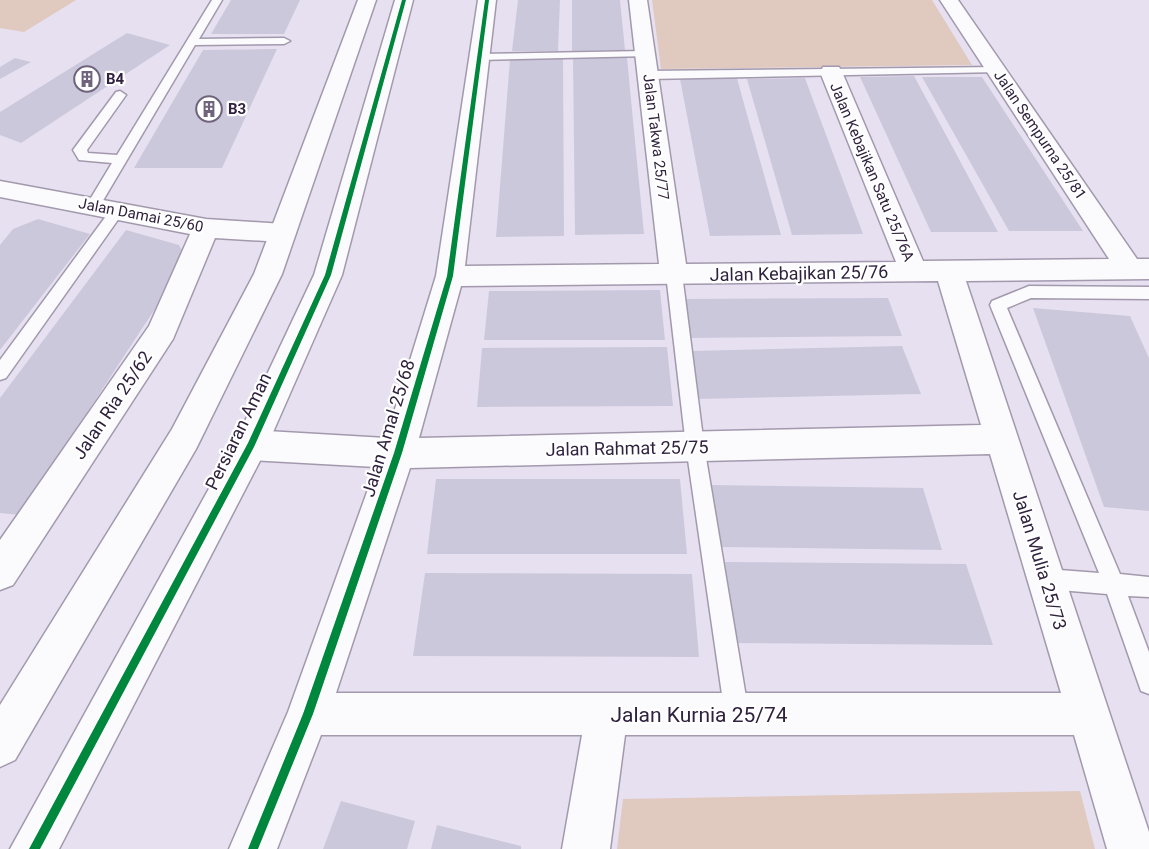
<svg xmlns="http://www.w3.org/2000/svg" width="1149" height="849" font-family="Roboto,sans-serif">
<rect width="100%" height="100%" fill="#e7e0f0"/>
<!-- green -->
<path fill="#e0c9be" d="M0 0H76L24 32 0 28Z
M652 0H932L972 65 661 69Z
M1080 791 1095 849H617L623 799Z"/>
<!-- building -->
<path fill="#ccc8dc" d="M231 0H300L284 34H211Z
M518 0H560L558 51H512Z
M572 0H620L625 50 572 51Z
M127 33 170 45 21 143 0 135V112Z
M277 49 222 168H134L203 50Z
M15 58 31 62 0 79V67Z
M573 58H627L644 234 575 235Z
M510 59H563L564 236 496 237Z
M914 76 952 146 998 232H931L860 77Z
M922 77H982L1083 231H1009Z
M737 78 746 111 781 235 710 236 680 79Z
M805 78 809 89 863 234 792 235 747 79Z
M38 219 90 234 0 350V245L13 229Z
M126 230 179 245 187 260 20 515 0 513V398Z
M660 290 665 340H484L489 291Z
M888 298 902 336 686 338 681 299Z
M1033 308 1130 316 1149 358V511L1104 507Z
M902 346 921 394 697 399 690 351Z
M667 347 673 406 477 407 482 348Z
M436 479H680L687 554H427Z
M712 485 923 488 942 550 719 547Z
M725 562 966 564 993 645 736 643Z
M425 573 692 574 699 657 413 656Z
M341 801 415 821 407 849H323Z
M437 825 521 846V849H431Z"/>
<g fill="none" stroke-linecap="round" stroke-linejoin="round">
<!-- service casing -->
<g stroke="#a299ad" stroke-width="3">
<path id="service" d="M212 0H222L199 39 284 38 290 41 284 44 195 45 98 209H88L86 206 112 163 79 160 73 150 116 92 120 91 126 95 87 150 88 153 117 155Z
M645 51 649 52V56L479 60 473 57 479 54Z
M996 67 1000 68V72L648 79 642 75 648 71Z
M117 206 122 208V214L6 378 0 380V360L112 208Z
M674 268 682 274 704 446 749 715 745 723 737 727 729 723 725 715 686 446 666 274Z
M1029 286 1149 287V299L1031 298 1007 308 1120 574 1149 577V597L1128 596 1149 652V694L1141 691 1107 594 1047 589 1040 586 1037 579 1040 572 1047 569 1099 573 990 305 992 301Z"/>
</g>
<!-- minor casing -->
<g stroke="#a299ad" stroke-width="3">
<path id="minor" d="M478 0H496L465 266 659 264 629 0H647L686 264 896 262 820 72 823 67H839L842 72 923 261 1109 259 940 0H958L1137 259H1149V279L966 281 1149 832V849H1107L1074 735H625L610 849H562L582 735H321L277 849H229L288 712 376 467 251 460 239 455 234 445 239 435 251 430 386 438 436 276ZM938 281 981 425 419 438 461 286ZM990 454 1061 693H336L410 468Z
M0 181 206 219 283 224 292 227 296 233 292 239 283 242 215 238 173 339 13 585 0 590V540L149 326 190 234 0 197Z"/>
</g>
<!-- tertiary casing -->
<g stroke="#a299ad" stroke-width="3">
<path id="tertiary" d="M358 0H376L282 274 196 449 15 760 0 767V705L172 429 254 274Z
M395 0H413L342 275 263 455 59 849H10L238 436 314 275Z"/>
</g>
<!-- service -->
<use href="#service" fill="#fbfafd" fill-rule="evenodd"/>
<!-- minor -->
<use href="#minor" fill="#fbfafd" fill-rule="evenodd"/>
<!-- tertiary -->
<use href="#tertiary" fill="#fbfafd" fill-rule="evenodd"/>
<!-- cycleway casing -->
<g stroke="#fff" stroke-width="3">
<path id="cycleway" d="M402 0H406L331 275 254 447 40 849H29L248 443 325 275Z
M485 0H489L453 276 402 453 313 714 258 849H248L303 714 394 453 447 276Z"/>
</g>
<!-- cycleway -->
<use href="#cycleway" fill="#00873e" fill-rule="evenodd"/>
</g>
<!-- icons -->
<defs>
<g id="building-ring" transform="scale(1.35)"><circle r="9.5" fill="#fff" stroke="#70647d" stroke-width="1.5"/><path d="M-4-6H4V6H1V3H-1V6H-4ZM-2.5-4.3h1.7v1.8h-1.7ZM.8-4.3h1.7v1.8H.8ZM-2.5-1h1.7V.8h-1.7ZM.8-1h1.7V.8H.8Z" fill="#70647d"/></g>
</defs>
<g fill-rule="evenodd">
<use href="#building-ring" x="87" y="79"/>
<use href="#building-ring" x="209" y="109"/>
</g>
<g text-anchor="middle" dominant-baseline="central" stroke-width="4.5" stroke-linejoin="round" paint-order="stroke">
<!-- far-poi labels -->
<g font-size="15" font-weight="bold" fill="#30223f" stroke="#fff" text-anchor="start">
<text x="106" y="79">B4</text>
<text x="228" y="109">B3</text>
</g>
<!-- far-street labels -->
<g font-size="15" fill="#30223f" stroke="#fff">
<text transform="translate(1040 135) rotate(56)">Jalan Sempurna 25/81</text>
<text transform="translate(656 137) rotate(83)">Jalan Takwa 25/77</text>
<text transform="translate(872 172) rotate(67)">Jalan Kebajikan Satu 25/76A</text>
<text transform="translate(141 215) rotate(11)">Jalan Damai 25/60</text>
</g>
<!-- street labels -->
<g font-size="18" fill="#30223f" stroke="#fff">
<text transform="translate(799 273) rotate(-1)">Jalan Kebajikan 25/76</text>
<text transform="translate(112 405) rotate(-56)">Jalan Ria 25/62</text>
<text transform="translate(388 428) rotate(-73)">Jalan Amal 25/68</text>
<text transform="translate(238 431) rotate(-64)">Persiaran Aman</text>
<text transform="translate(627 448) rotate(-1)">Jalan Rahmat 25/75</text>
<text transform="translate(1040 560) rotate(73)">Jalan Mulia 25/73</text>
</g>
<!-- near-street labels -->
<g font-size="21" fill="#30223f" stroke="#fff">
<text x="699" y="715">Jalan Kurnia 25/74</text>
</g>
</g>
</svg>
